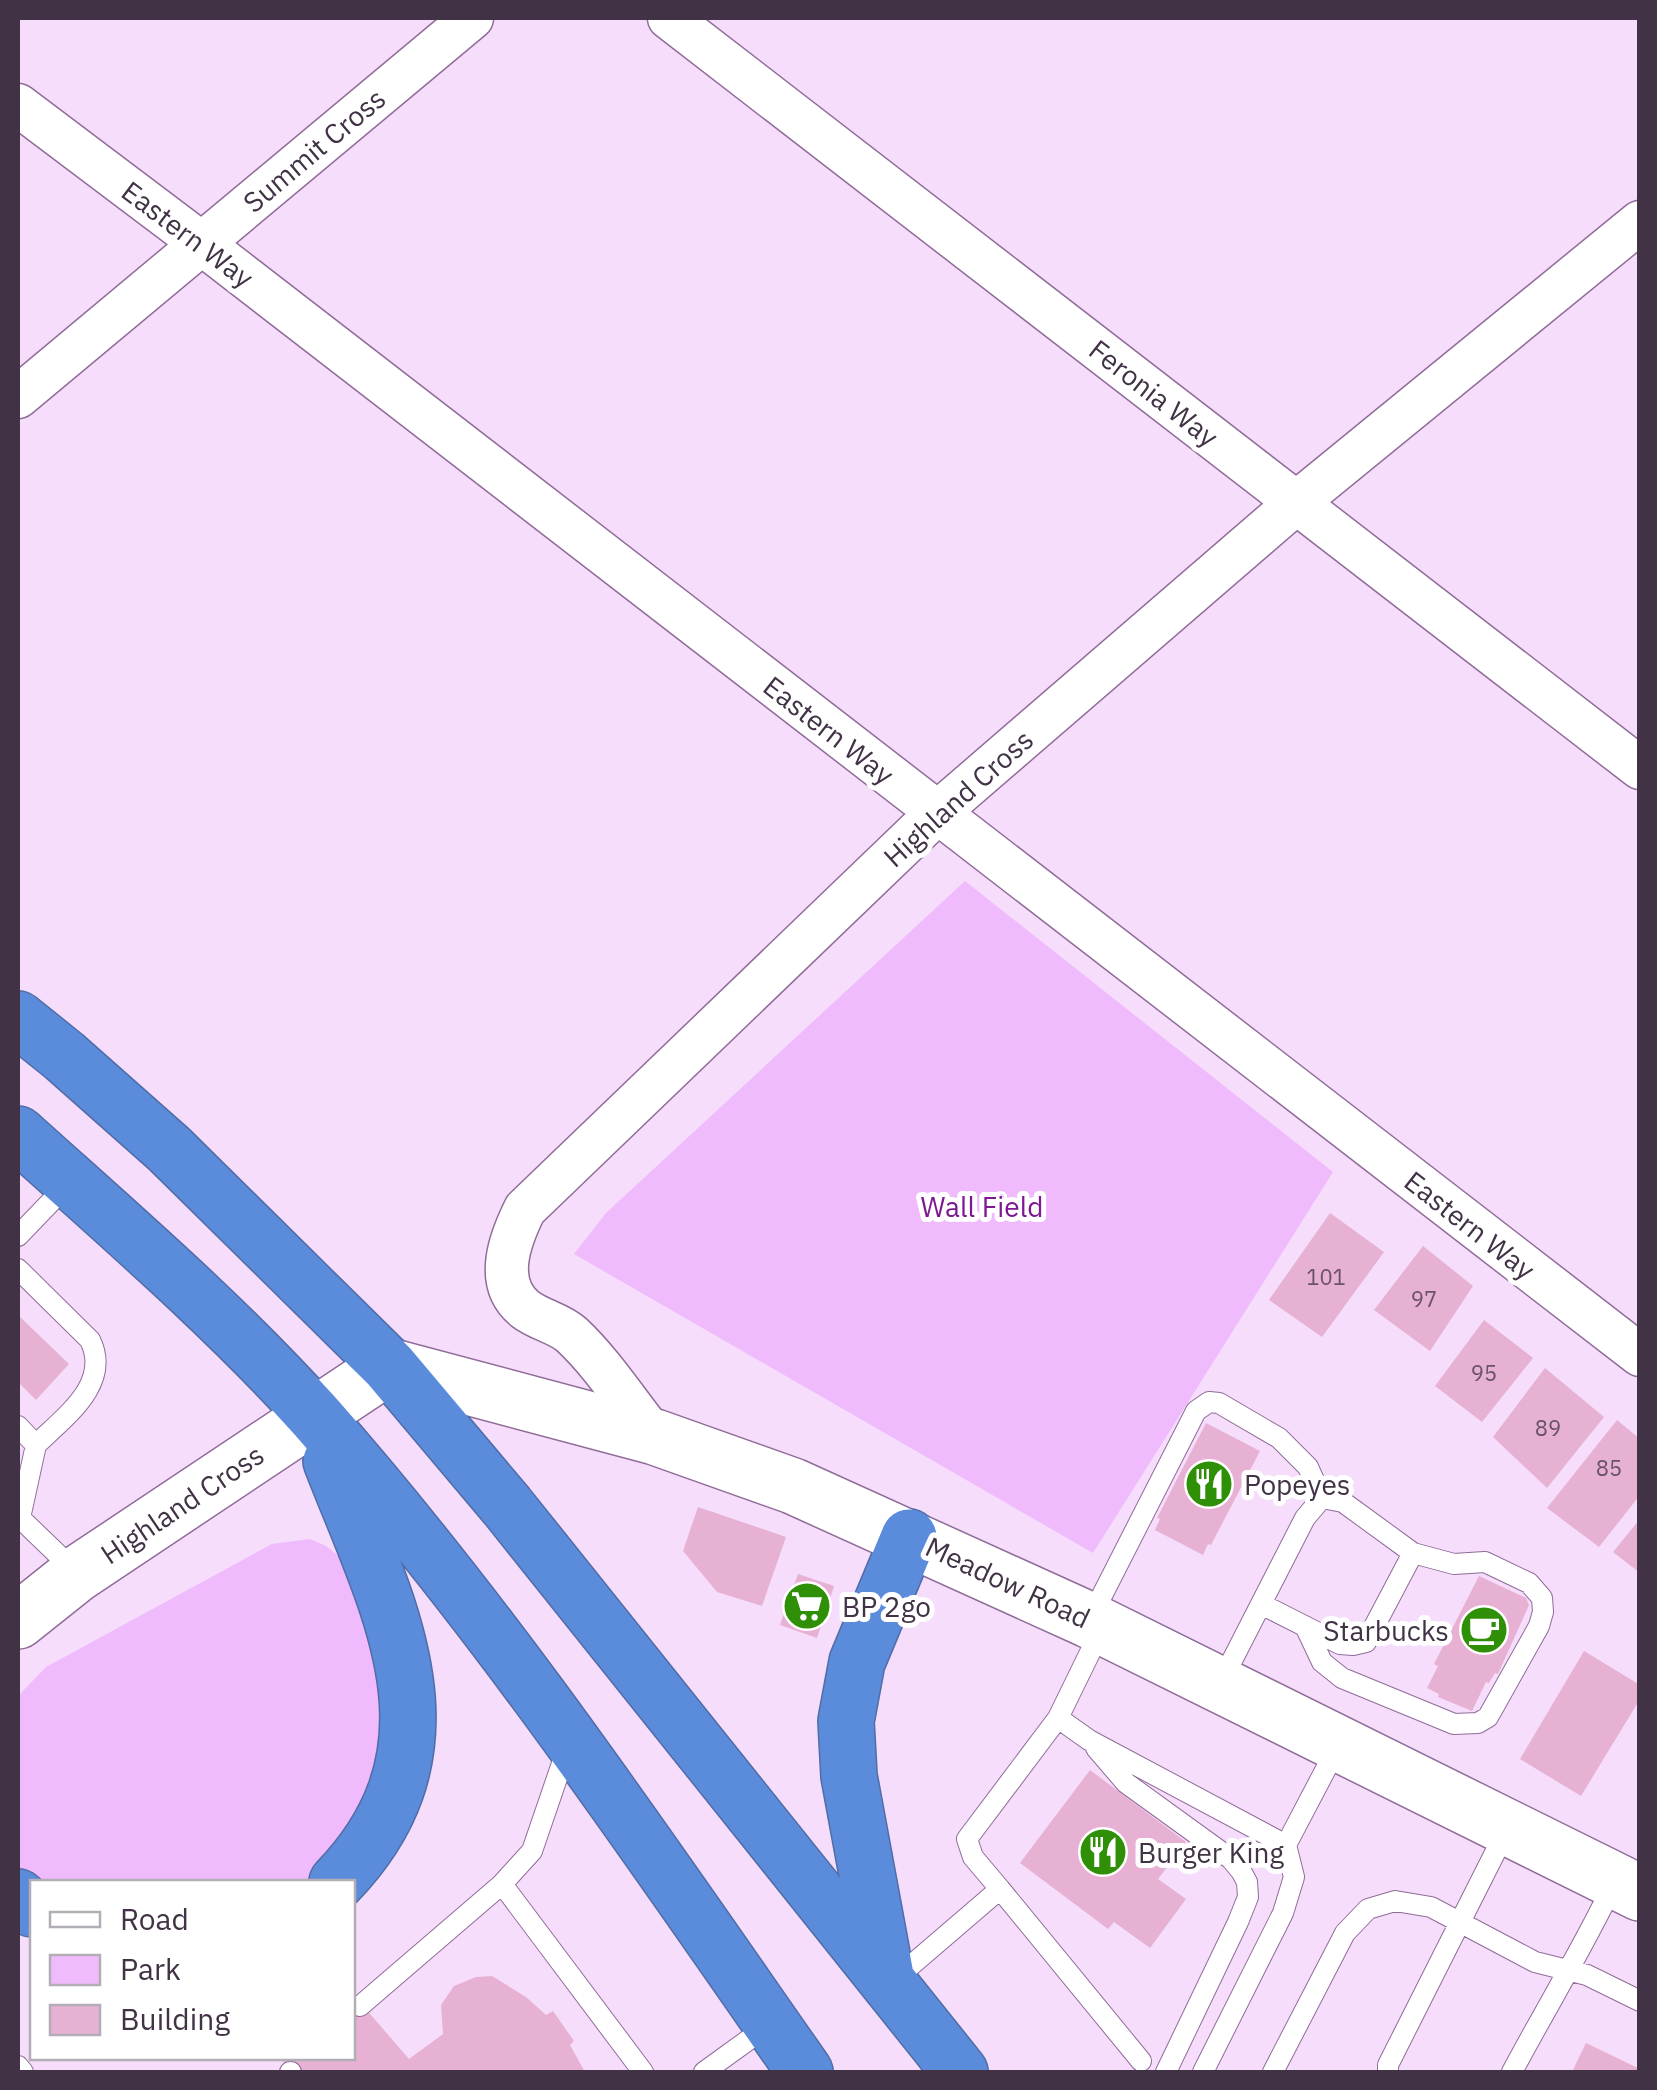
<svg xmlns="http://www.w3.org/2000/svg" width="1657" height="2090" font-family="'IBM Plex Sans',sans-serif">
<rect width="100%" height="100%" fill="#f5ddfb"/>
<!-- green -->
<path fill="#efbbfc" d="M965 881 1333 1172 1093 1553 574 1254 606 1213Z
M310 1539 326 1546 340 1557 366 1602 389 1699 367 1808 314 1877 305 1882H33L18 1868V1696L46 1667 272 1544Z"/>
<!-- building -->
<path fill="#e7b1d4" d="M1330 1213 1384 1252 1322 1337 1269 1300Z
M1423 1246 1473 1286 1430 1351 1374 1310Z
M18 1315 69 1364 36 1400 18 1382Z
M1484 1320 1533 1358 1482 1422 1435 1386Z
M1545 1368 1604 1417 1547 1488 1493 1437Z
M1617 1420 1640 1439V1495L1599 1547 1547 1508Z
M1206 1423 1260 1451 1211 1545 1208 1544 1203 1555 1155 1530 1160 1519 1157 1518Z
M698 1507 786 1537 762 1606 717 1592 683 1551Z
M1640 1519V1573L1613 1552Z
M798 1574 834 1586 817 1638 780 1625Z
M1479 1576 1526 1598 1529 1605 1498 1674 1495 1673 1489 1683 1486 1682 1472 1711 1438 1697 1439 1694 1427 1688 1438 1666 1434 1664Z
M1584 1651 1640 1685V1699L1581 1796 1520 1759Z
M1090 1770 1186 1842 1158 1879 1186 1899 1150 1948 1114 1922 1108 1929 1020 1863Z
M492 1976 526 1997 546 2015 553 2011 574 2041 570 2045 585 2072H293L280 2058H352V1993L409 2059 443 2034 441 2005 454 1986 476 1977Z
M1586 2043 1640 2069V2072H1572Z"/>
<g fill="none" stroke-linecap="round" stroke-linejoin="round">
<!-- lane casing -->
<g stroke="#906c99" stroke-width="22">
<path id="lane" d="M18 1236 69 1183
M18 1269 90 1340C112 1384 64 1417 36 1445
M18 1426 36 1445 20 1518 75 1571
M1090 1619 1196 1411 1209 1402 1219 1403 1279 1438 1308 1467 1322 1498
M1305 1626 1322 1662 1342 1678 1454 1724 1478 1723 1488 1717 1539 1626 1543 1612 1542 1598 1529 1583 1485 1562 1454 1564 1413 1553
M1101 1630 1058 1718 1089 1740 1286 1845 1294 1877 1283 1913 1203 2072
M1221 1682 1305 1518 1322 1498 1343 1502 1413 1553 1366 1642 1353 1645 1340 1644 1261 1604
M568 1746 532 1851 502 1884 643 2072
M1096 1748 1126 1783 1231 1859 1241 1871 1247 1882 1248 1897 1238 1922 1166 2072
M1286 1845 1339 1744
M1000 1889 1141 2061
M894 1980 1000 1889 973 1857 967 1839 1058 1718
M360 2006 502 1884
M18 2066 23 2072
M290 2072H291
M704 2072 769 2025
M1273 2072 1345 1933 1368 1909 1395 1901 1431 1907 1535 1962 1587 1975 1640 2001
M1388 2072V2065L1508 1827
M1512 2072C1546 2008 1583 1948 1614 1883"/>
</g>
<!-- street casing -->
<g stroke="#906c99" stroke-width="45">
<path id="street" d="M669 18 1640 768
M18 105 201 243 1640 1355
M18 397 472 18
M655 1437C629 1405 602 1363 572 1335 559 1323 539 1320 525 1309 493 1283 510 1239 525 1209L937 813 1296 503 1640 222"/>
</g>
<!-- secondary casing -->
<g stroke="#906c99" stroke-width="58">
<path id="secondary" d="M18 1621 77 1574 389 1366 655 1437 793 1486 1089 1620 1640 1893"/>
</g>
<!-- highway casing -->
<g stroke="#526ca6" stroke-width="58">
<path id="highway" d="M18 1019 64 1056 169 1149 389 1366 507 1506 960 2072
M18 1134C119 1225 224 1315 315 1416 496 1621 649 1849 805 2072
M331 1461C388 1608 468 1746 337 1882
M18 1897 32 1909
M886 1976 849 1776 846 1721 857 1662 909 1537"/>
</g>
<!-- lane -->
<use href="#lane" stroke="#fff" stroke-width="20"/>
<!-- street -->
<use href="#street" stroke="#fff" stroke-width="42"/>
<!-- secondary -->
<use href="#secondary" stroke="#fff" stroke-width="55"/>
<!-- highway -->
<use href="#highway" stroke="#5b8cdb" stroke-width="55"/>
</g>
<!-- icons -->
<defs>
<g id="restaurant-disc" transform="scale(2.5)"><circle r="9.5" fill="#2f9008" stroke="#fff"/><path d="M-5-6h1v4h1v-4h1v4h1v-4h1v5L-1.5 .5V6h-2V.5L-5-1ZM5-6V6H3V1.5H1.5Q1.5-4 5-6Z" fill="#fff"/></g>
<g id="supermarket-disc" transform="scale(2.5)"><circle r="9.5" fill="#2f9008" stroke="#fff"/><path d="M-6-5.5h2.5l.6 2H6L4.5 2H-2.5L-4.4-4H-6ZM-1.5 3.2a1.3 1.3 0 1 0 .1 0ZM3 3.2a1.3 1.3 0 1 0 .1 0Z" fill="#fff"/></g>
<g id="cafe-disc" transform="scale(2.5)"><circle r="9.5" fill="#2f9008" stroke="#fff"/><path d="M-5.5-4.5H6V0H3Q3 3.5 0 3.5H-2.5Q-5.5 3.5-5.5 0ZM3-3.2v2h1.7v-2ZM-6 4.5H4V6H-6Z" fill="#fff"/></g>
</defs>
<g fill-rule="evenodd">
<use href="#restaurant-disc" x="1209" y="1484"/>
<use href="#supermarket-disc" x="807" y="1606"/>
<use href="#cafe-disc" x="1484" y="1630"/>
<use href="#restaurant-disc" x="1103" y="1852"/>
</g>
<g text-anchor="middle" dominant-baseline="central" stroke-width="10" stroke-linejoin="round" paint-order="stroke">
<!-- number labels -->
<g font-size="22" fill="#6a5269">
<text x="1326" y="1276">101</text>
<text x="1424" y="1298">97</text>
<text x="1484" y="1372">95</text>
<text x="1548" y="1427">89</text>
<text x="1609" y="1467">85</text>
</g>
<!-- street labels -->
<g font-size="28" fill="#413245" stroke="#fff">
<text transform="translate(314 150) rotate(-40)">Summit Cross</text>
<text transform="translate(188 234) rotate(37)">Eastern Way</text>
<text transform="translate(1154 393) rotate(38)">Feronia Way</text>
<text transform="translate(829 730) rotate(38)">Eastern Way</text>
<text transform="translate(958 798) rotate(-42)">Highland Cross</text>
<text transform="translate(1470 1225) rotate(38)">Eastern Way</text>
<text transform="translate(182 1504) rotate(-34)">Highland Cross</text>
<text transform="translate(1008 1582) rotate(25)">Meadow Road</text>
</g>
<!-- park labels -->
<g font-size="28" fill="#7d1892" stroke="#fff">
<text x="982" y="1206">Wall Field</text>
</g>
<!-- poi labels -->
<g font-size="28" fill="#413245" stroke="#fff" text-anchor="start">
<text x="1244" y="1484">Popeyes</text>
<text x="842" y="1606">BP 2go</text>
<text x="1449" y="1630" text-anchor="end">Starbucks</text>
<text x="1138" y="1852">Burger King</text>
</g>
</g>
<!-- border -->
<rect width="1657" height="2090" fill="none" stroke="#413245" stroke-width="40"/>
<!-- legend -->
<rect x="30" y="1880" width="325" height="180" fill="#ffffff" stroke="#b3adb5" stroke-width="2.5"/>
<rect x="50" y="1912" width="50" height="15" fill="#ffffff" stroke="#b3adb5" stroke-width="2.5"/>
<text x="120" y="1930" font-size="30" fill="#413245">Road</text>
<rect x="50" y="1955" width="50" height="30" fill="#efbbfc" stroke="#b3adb5" stroke-width="2.5"/>
<text x="120" y="1980" font-size="30" fill="#413245">Park</text>
<rect x="50" y="2005" width="50" height="30" fill="#e7b1d4" stroke="#b3adb5" stroke-width="2.5"/>
<text x="120" y="2030" font-size="30" fill="#413245">Building</text>
</svg>
